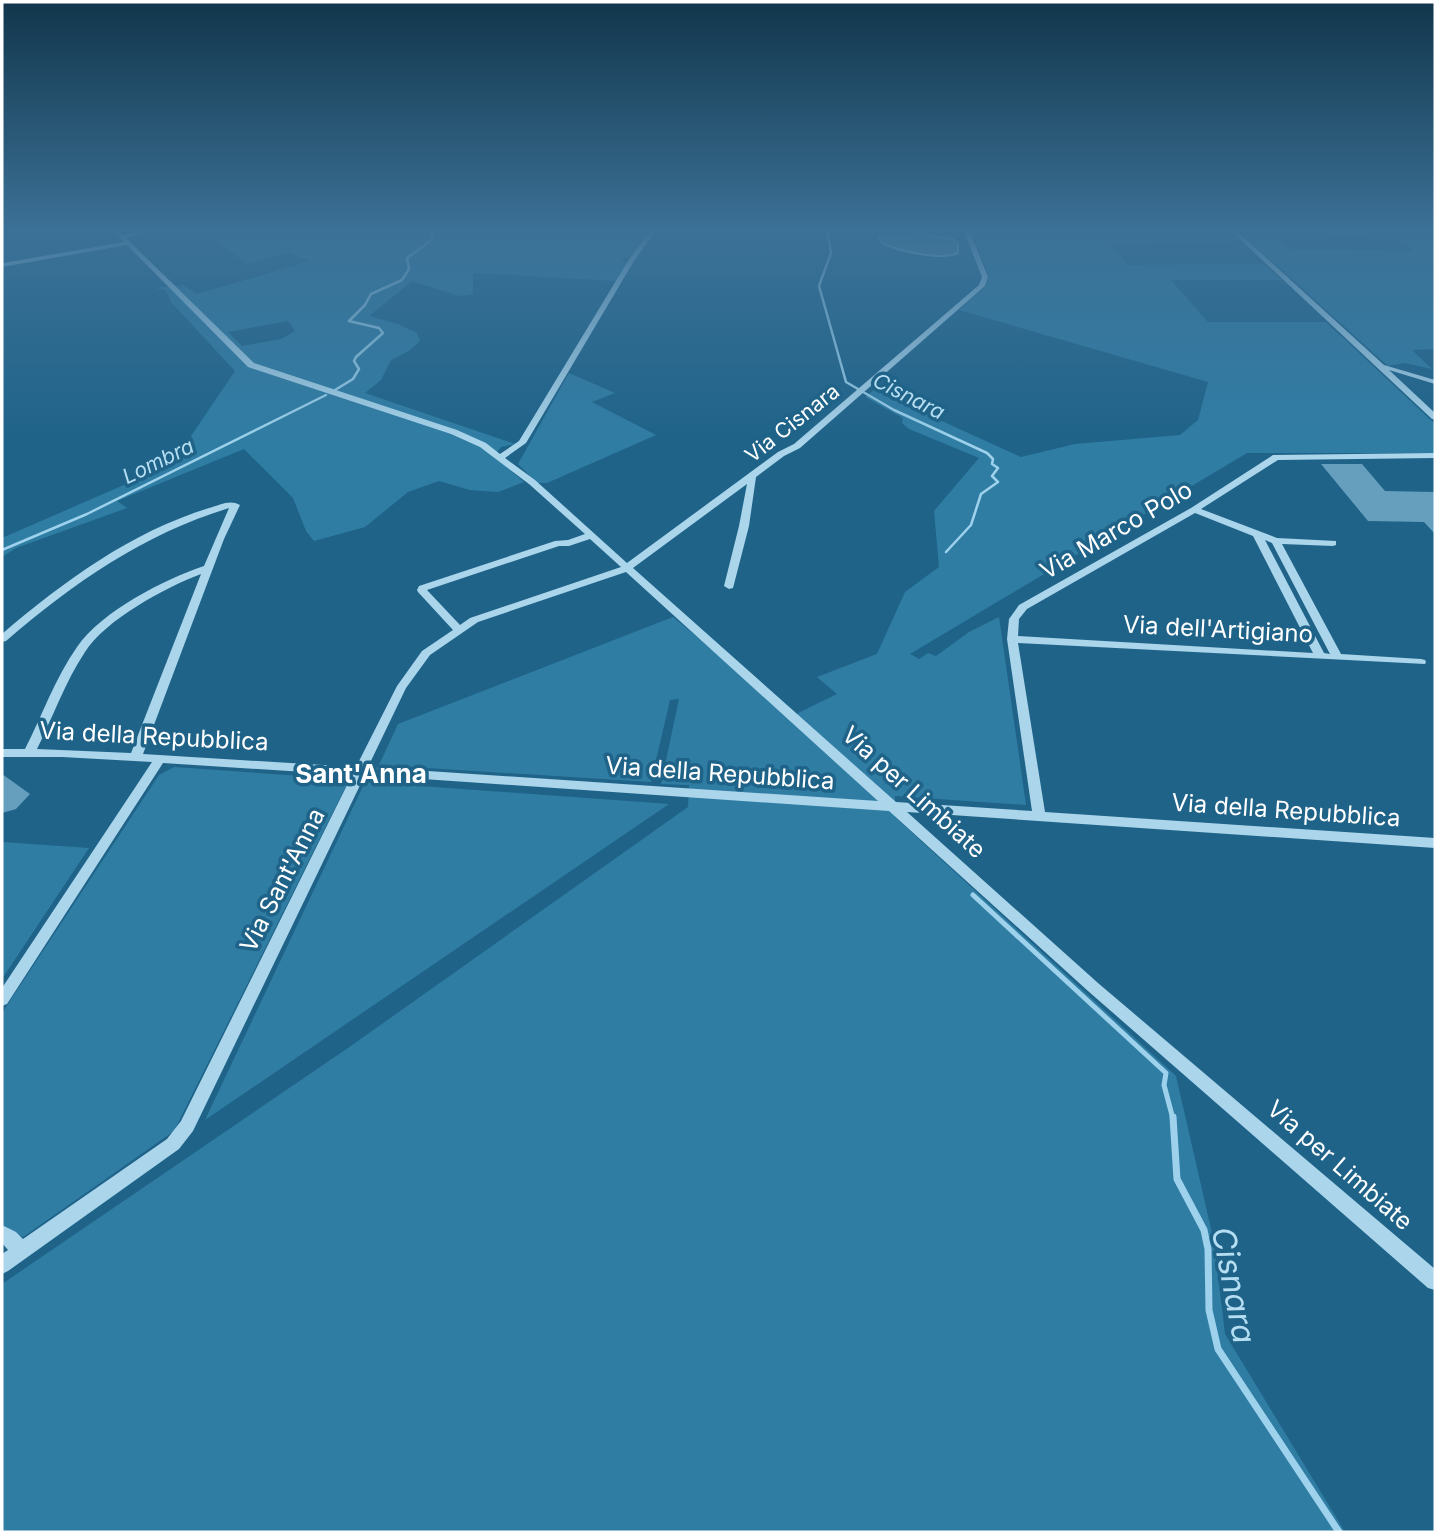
<svg xmlns="http://www.w3.org/2000/svg" width="1437" height="1534" font-family="Inter,sans-serif">
<rect width="100%" height="100%" fill="#1f6389"/>
<!-- green -->
<path fill="#307da4" fill-rule="evenodd" d="M246 229H649L635 255 620 260 628 265 618 281 473 273V294L459 296 412 281 369 316 398 324 417 333 420 341 409 351 391 360 381 380 365 393 515 444 501 447 494 456 524 482 498 492 470 490 439 481 408 492 365 527 314 541 306 531 293 498 244 449 117 501 127 508 16 548 2 557V538L140 478 194 444 191 436 235 371 171 302 166 290 154 288 183 285 197 294 310 261 288 252 247 264 212 236ZM288 321 295 331 281 339 242 346 228 332Z
M971 229H1229L1244 241 1108 243 1128 265 1264 264 1282 280H1171L1208 322H1326L1435 424V453H1247L910 654 919 659 928 653 936 656 969 632 999 617 1026 805 895 796V817L1176 1076 1214 1242 1225 1334 1345 1532H2V1284L348 1048 688 807 689 785 661 784 679 699 670 700 651 782 379 765 398 724 673 617 792 716 837 694 817 677 877 654 905 592 939 567 934 511 979 458 909 429 902 423 903 418 865 397 874 390 1021 457 1075 444 1180 435 1198 420 1208 382 959 310 986 286 989 276Z
M1356 229H1435V349L1412 350 1432 369 1405 363 1388 366 1242 234 1274 233 1292 250 1415 251 1398 238Z
M569 373 615 393 592 402 656 435 547 483H537L518 464Z
M174 767 344 779 347 784 174 1131 23 1237 2 1226V1013L159 775Z
M365 782 669 804 205 1120Z
M2 842 89 848 2 979Z"/>
<!-- water -->
<path fill="#5e8da6" stroke="#9ed2ec" stroke-width="2" d="M897 229 953 239 958 243V253C942 261 898 251 882 243L879 237 884 232Z"/>
<g fill="none" stroke-linecap="round" stroke-linejoin="round">
<!-- stream-far2 -->
<path stroke="#9ed2ec" stroke-width="2.5" d="M824 229 828 234 831 253 819 286 846 382 894 410 987 453 993 459 992 464 998 468 992 476 998 482 981 494 971 525 946 552
M335 390 353 379 359 369 354 361 356 357 383 333 379 328 349 321 365 305 371 294 402 280 409 269 407 258 432 240 431 229
M2 550 87 514 326 395"/>
<!-- stream-far1 -->
<path stroke="#9ed2ec" stroke-width="5" d="M973 895 1166 1073 1164 1085 1173 1119"/>
<!-- stream -->
<path stroke="#9ed2ec" stroke-width="7" d="M1173 1117 1177 1179 1204 1230 1208 1249 1209 1310 1218 1349 1339 1532"/>
</g>
<!-- building -->
<path fill="#659fbd" d="M1321 464H1362L1385 491 1435 492V534L1424 522 1368 521Z
M2 774 30 794 16 809 2 813Z"/>
<g fill="none" stroke-linecap="round" stroke-linejoin="round">
<!-- minor -->
<path fill="#aad5eb" fill-rule="evenodd" d="M111 229H117L123 235 154 229 126 238 254 363 457 430 486 443 500 454 519 441 628 261 651 229H657L634 261 526 443 505 458 535 480 627 563 778 452 794 444 979 285 982 277 963 229H969L988 277 985 286 800 448 784 456 756 477 749 526 733 588 729 589 724 586 739 526 747 484 633 568 896 802 1032 811 1007 639 1009 619 1019 605 1191 508 1273 455 1435 453V458L1278 460 1201 509 1277 538 1336 541V545L1333 546 1282 544 1341 654 1421 659 1425 660 1426 662 1425 664 1018 643 1045 812 1435 838V848L907 812 1098 983 1435 1269V1290L1428 1288 1088 991 889 811 365 775 193 1131 179 1149 8 1271 2 1274V1254L8 1250 2 1243V1225L16 1232 23 1239 167 1139 181 1121 352 775 163 763 7 1004 2 1006V988L152 762 62 757H2V749H25C42 716 55 678 77 647 102 611 163 580 204 566L229 508C144 534 73 583 6 641L2 642V634C64 581 131 532 209 508 220 505 230 499 240 505L224 539 143 754 356 767 397 686 422 651 453 630 418 592 417 590 419 586 555 541 568 540 585 534 529 484 480 447 451 434 248 367 127 245 2 267 3 263 124 242ZM1195 513 1253 536 1313 653 1018 636 1019 619 1027 609ZM590 539 621 567 470 618 460 625 427 590 559 546H569ZM1265 540 1272 543 1330 654 1324 653ZM626 572 878 801 368 767 406 688 430 655 478 622ZM201 574 131 753 37 749C53 717 65 682 85 652 105 620 166 587 201 574Z
M1229 229H1316L1366 232 1364 235 1294 231 1238 232 1384 365 1435 380V384L1389 370 1435 413V419H1432Z"/>
</g>
<!-- sky -->
<linearGradient id="sky" x2="0" y2="1"><stop stop-color="#11364b"/><stop offset="0.52" stop-color="#3c7197"/><stop offset="1" stop-color="#3c7197" stop-opacity="0"/></linearGradient>
<rect width="1437" height="443" fill="url(#sky)"/>
<g text-anchor="middle" dominant-baseline="central" stroke-width="7" stroke-linejoin="round" paint-order="stroke">
<!-- far-water labels -->
<g font-size="21" font-style="italic" fill="#b6def2" stroke="#1f6389">
<text transform="translate(909 396) rotate(27)">Cisnara</text>
<text transform="translate(158 461) rotate(-26)">Lombra</text>
</g>
<!-- far-street labels -->
<g font-size="21" fill="#fff" stroke="#1f6389">
<text transform="translate(792 423) rotate(-38)">Via Cisnara</text>
</g>
<!-- street labels -->
<g font-size="24" fill="#fff" stroke="#1f6389">
<text transform="translate(1116 530) rotate(-30)">Via Marco Polo</text>
<text transform="translate(1218 629) rotate(3)">Via dell'Artigiano</text>
<text transform="translate(154 736) rotate(3)">Via della Repubblica</text>
<text transform="translate(720 773) rotate(4)">Via della Repubblica</text>
<text transform="translate(914 792) rotate(42)">Via per Limbiate</text>
<text transform="translate(1286 810) rotate(4)">Via della Repubblica</text>
<text transform="translate(282 880) rotate(-63)">Via Sant'Anna</text>
<text transform="translate(1340 1165) rotate(41)">Via per Limbiate</text>
</g>
<!-- neighbourhood labels -->
<g font-size="26" font-weight="bold" fill="#fff" stroke="#1f6389">
<text x="361" y="773">Sant'Anna</text>
</g>
<!-- near-water labels -->
<g font-size="32" font-style="italic" fill="#b6def2" stroke="#1f6389">
<text transform="translate(1234 1285) rotate(79)">Cisnara</text>
</g>
</g>
<!-- border -->
<rect width="1437" height="1534" fill="none" stroke="#ffffff" stroke-width="7"/>
</svg>
